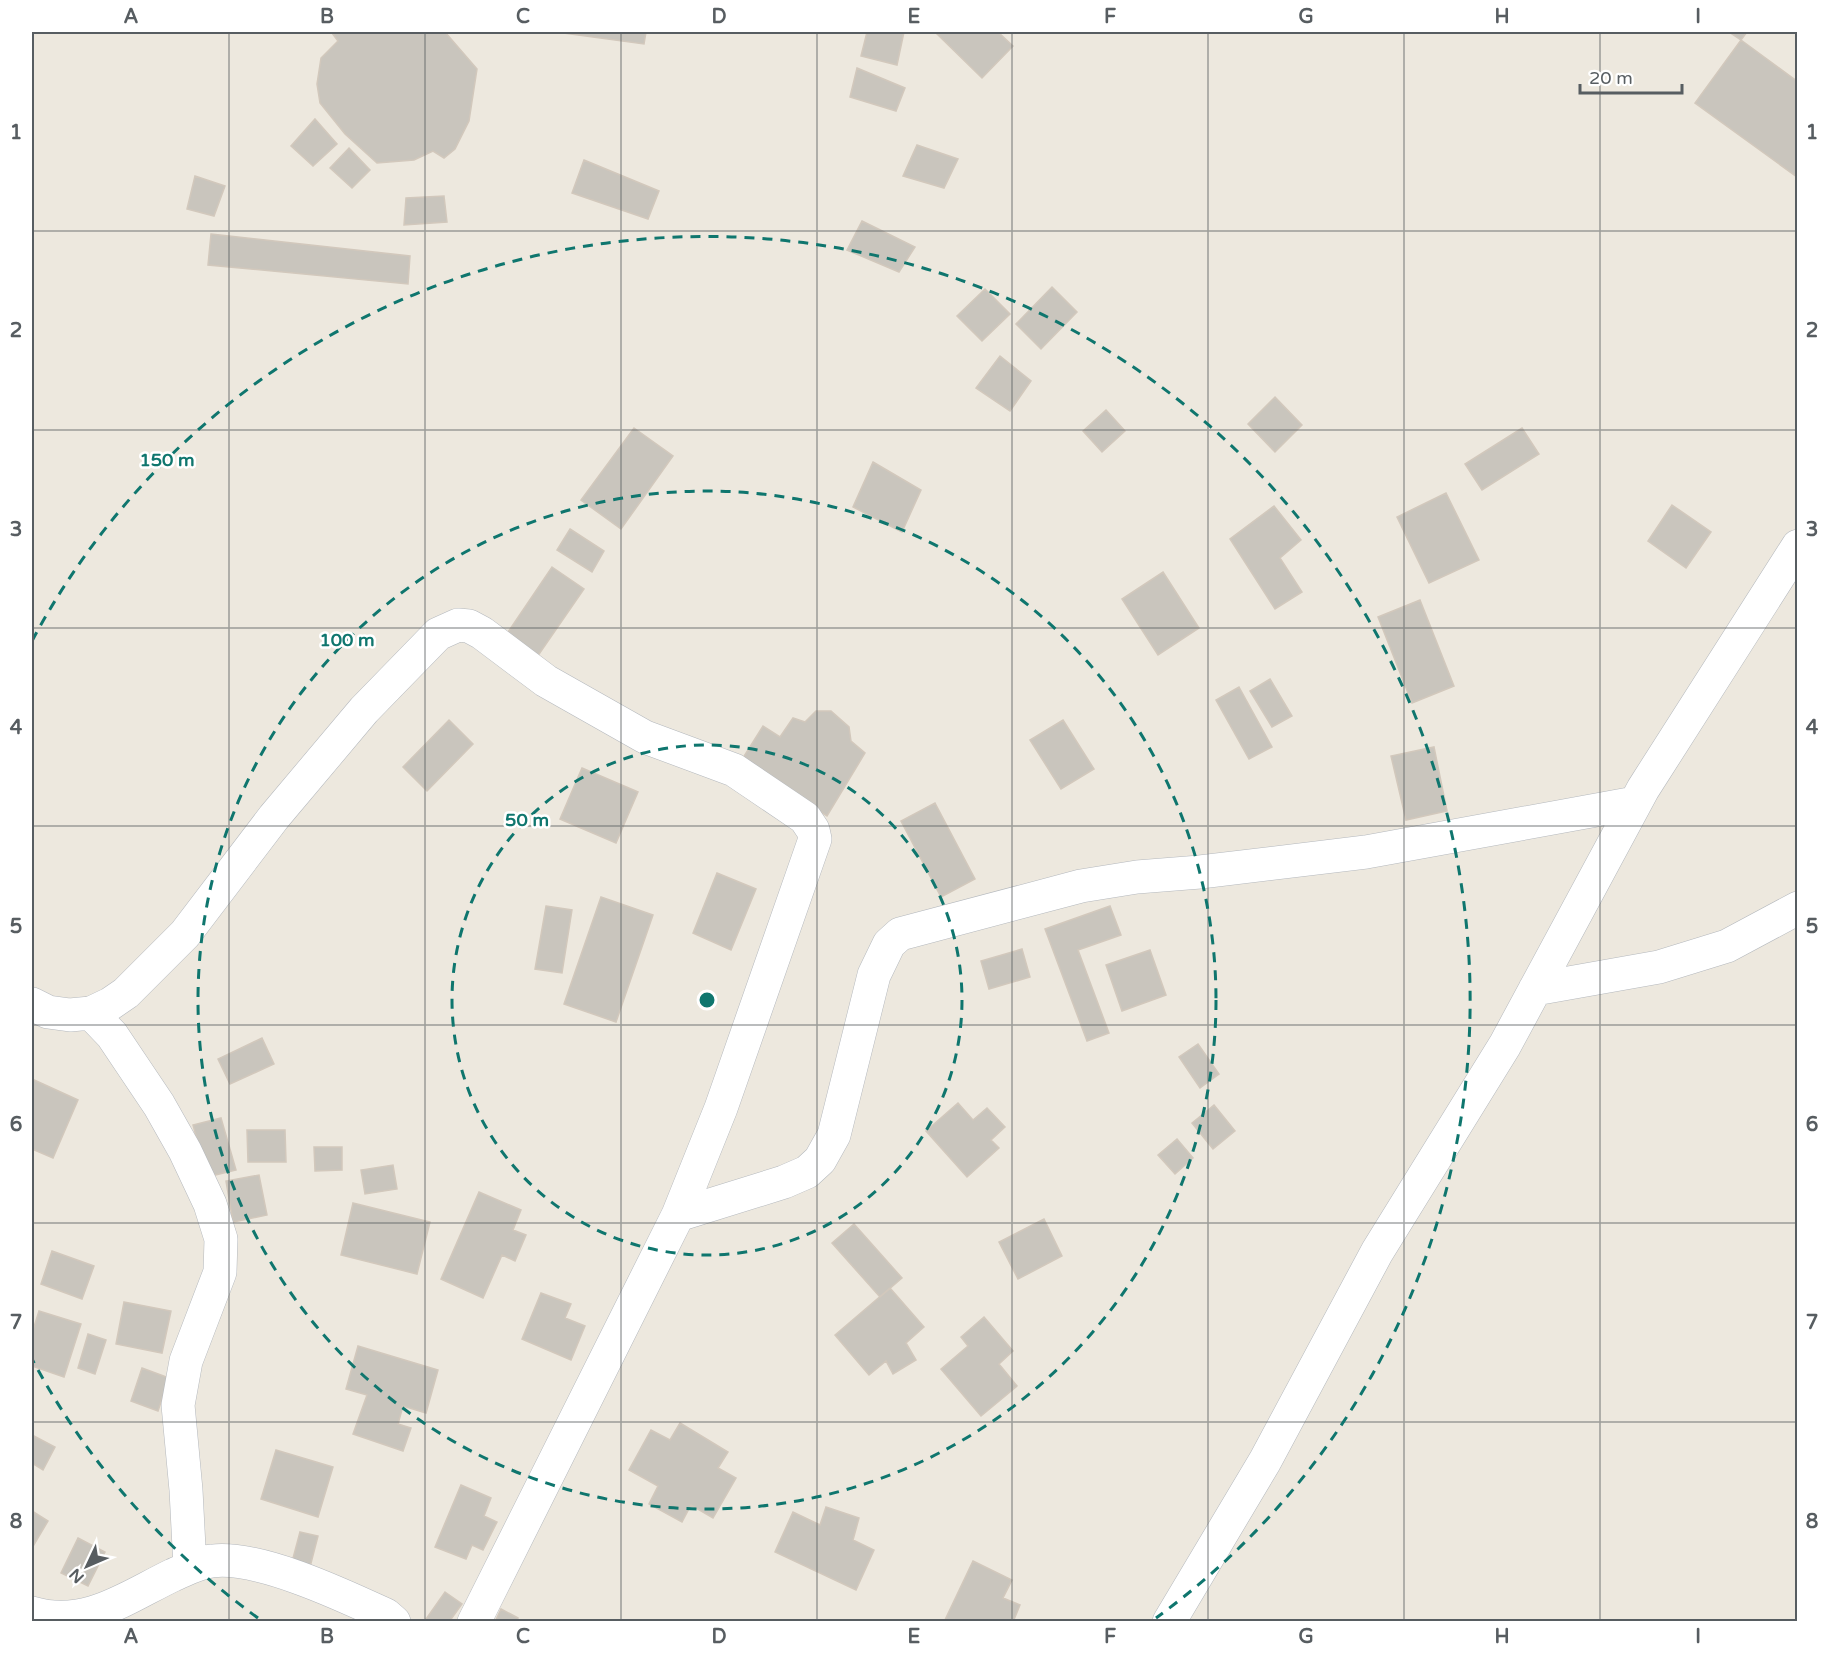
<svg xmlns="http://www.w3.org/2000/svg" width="1829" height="1653" font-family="'Varela Round',sans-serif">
<rect width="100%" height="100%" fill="#ede8de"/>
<!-- building -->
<path fill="#c9c5bd" stroke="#d2c8bc" stroke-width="1.5" d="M333 32H445L477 69 469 121 455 149 444 158 433 151 414 160 377 163 345 134 320 103 317 84 321 58 338 41 332 33Z
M556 32H646L644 44Z
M867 32H904L897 65 861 56Z
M935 32H998L1013 46 982 78Z
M1729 32H1747L1741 40Z
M1741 40 1798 82 1797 177 1695 103Z
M857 68 905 88 896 111 850 97Z
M315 119 337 144 313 166 291 146Z
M917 145 958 159 944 188 903 176Z
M349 148 370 170 352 188 330 168Z
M584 160 659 191 648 219 572 193Z
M195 176 225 186 214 216 187 209Z
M444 196 447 222 404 225 406 198Z
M862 221 915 247 899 272 847 250Z
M211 234 410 256 408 284 208 265Z
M1052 287 1077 312 1041 349 1016 324Z
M985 289 1010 314 982 341 957 316Z
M1000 356 1031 381 1010 411 976 388Z
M1275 397 1302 425 1275 452 1248 424Z
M1106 410 1125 431 1102 452 1083 431Z
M634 428 673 456 621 529 581 500Z
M1522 428 1539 454 1482 490 1465 464Z
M873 462 921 490 902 532 853 507Z
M1446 493 1479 560 1429 583 1397 517Z
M1672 505 1711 532 1686 568 1648 541Z
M1274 506 1301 540 1280 558 1302 592 1275 609 1230 539Z
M570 529 604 551 592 572 557 550Z
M552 567 584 589 535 660 504 638Z
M1163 572 1199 628 1158 655 1122 599Z
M1420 600 1454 686 1412 703 1378 617Z
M1270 679 1292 716 1272 727 1250 691Z
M1239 687 1272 747 1249 759 1216 700Z
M816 711H831L849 727 851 741 865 753 827 816 741 761 763 726 780 737 793 718 805 722Z
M449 720 473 744 427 791 403 767Z
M1063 720 1094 769 1061 789 1030 740Z
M1434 747 1447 811 1406 820 1391 756Z
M582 768 638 792 616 843 560 819Z
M935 803 975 879 941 897 901 821Z
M717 873 756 889 731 950 693 933Z
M601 897 653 915 616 1022 564 1004Z
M546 906 572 910 562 973 535 969Z
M1110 906 1121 935 1078 950 1109 1033 1087 1041 1045 929Z
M1022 949 1030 977 989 989 981 961Z
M1150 950 1166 995 1122 1011 1106 965Z
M262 1038 274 1064 230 1084 218 1059Z
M1198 1044 1219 1074 1200 1088 1179 1057Z
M32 1079 78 1100 53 1158 32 1149Z
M958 1103 973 1120 987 1108 1005 1127 991 1140 999 1148 967 1177 926 1131Z
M1214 1105 1235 1131 1213 1149 1192 1123Z
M221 1118 236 1170 207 1177 193 1125Z
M247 1130H285L286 1162H248Z
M1177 1139 1193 1158 1175 1174 1158 1155Z
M314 1147H342V1170L315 1171Z
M393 1165 397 1189 365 1194 361 1170Z
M259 1175 267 1215 233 1222 226 1181Z
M479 1192 521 1210 513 1230 526 1235 515 1261 502 1255 483 1298 441 1279Z
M353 1203 430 1222 417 1274 341 1255Z
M1044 1219 1062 1256 1018 1279 999 1242Z
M854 1224 902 1278 880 1297 832 1243Z
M52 1251 94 1266 82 1299 41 1284Z
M890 1288 924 1327 906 1343 916 1360 893 1374 886 1361 869 1375 835 1335Z
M541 1293 571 1304 565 1318 585 1326 571 1360 522 1339Z
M124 1302 171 1311 162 1353 116 1344Z
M39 1311 81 1324 64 1377 32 1366V1333Z
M984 1317 1013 1351 999 1364 1017 1386 981 1416 941 1369 968 1346 961 1337Z
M88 1334 106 1340 95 1374 78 1368Z
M358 1346 438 1370 426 1413 403 1406 398 1424 411 1428 403 1451 353 1434 367 1395 346 1389Z
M142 1368 169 1378 158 1411 131 1401Z
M680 1423 728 1452 718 1468 736 1478 713 1518 691 1505 682 1522 649 1504 658 1486 629 1470 651 1430 670 1440Z
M32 1435 55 1447 43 1470 32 1463Z
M276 1450 333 1467 318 1517 261 1499Z
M461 1485 491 1498 484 1516 497 1522 483 1550 472 1545 466 1559 435 1547Z
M826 1507 859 1518 853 1540 874 1550 856 1590 775 1552 793 1512 820 1525Z
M32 1511 48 1521 32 1548Z
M300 1532 318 1536 310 1567 292 1562Z
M78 1538 105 1552 88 1586 61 1573Z
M973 1561 1012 1580 1003 1598 1020 1605 1013 1622H944Z
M445 1592 462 1604 449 1622H430L426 1619Z
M501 1609 518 1618 517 1622H495Z"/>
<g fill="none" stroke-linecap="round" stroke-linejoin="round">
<!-- minor casing -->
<g stroke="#b4b8bd" stroke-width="34">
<path id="minor" d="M1535 989 1659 967 1727 946 1798 908
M32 1004 48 1012 70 1015 91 1013 110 1004 126 993 185 934 274 817 364 710 438 634 458 625 469 626 482 633 546 681 645 737 734 770 805 818 813 830 815 839 721 1108 678 1215 474 1622
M91 1013 112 1035 159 1105 185 1151 210 1204 221 1239 220 1272 186 1361 178 1405 186 1490 190 1567
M678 1215 784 1182 807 1172 820 1160 834 1135 874 975 889 944 900 934 1081 886 1137 877 1200 872 1366 852 1635 803
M32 1613C86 1629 127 1597 173 1575 185 1570 199 1562 212 1561 258 1555 343 1595 386 1615L394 1622
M1169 1622 1265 1461 1377 1252 1505 1045 1643 789 1798 546"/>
</g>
<!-- minor -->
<use href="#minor" stroke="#fff" stroke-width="33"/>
</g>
<!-- grid -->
<path fill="none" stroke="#575d61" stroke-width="1.5" stroke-opacity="0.55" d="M229 32V1622M425 32V1622M621 32V1622M817 32V1622M1012 32V1622M1208 32V1622M1404 32V1622M1600 32V1622M32 231H1798M32 430H1798M32 628H1798M32 826H1798M32 1025H1798M32 1223H1798M32 1422H1798"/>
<!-- distance rings -->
<g fill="none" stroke="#0f766e" stroke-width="3" stroke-dasharray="10 8">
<circle cx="707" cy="1000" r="255"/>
<circle cx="707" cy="1000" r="509"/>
<path d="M258 1618A764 764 0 0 1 32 1359M32 641A764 764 0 1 1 1156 1618"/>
</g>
<circle cx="707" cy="1000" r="9" fill="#0f766e" stroke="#fff" stroke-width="3"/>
<g font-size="18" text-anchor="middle" font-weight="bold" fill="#0f766e" stroke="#fff" stroke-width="5" stroke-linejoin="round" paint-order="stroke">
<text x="167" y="466">150 m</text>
<text x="347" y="646">100 m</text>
<text x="527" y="826">50 m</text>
</g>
<!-- border -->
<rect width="1829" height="1653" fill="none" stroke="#ffffff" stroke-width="66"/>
<!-- north arrow -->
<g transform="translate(87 1566) rotate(226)" stroke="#ffffff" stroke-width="4.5" paint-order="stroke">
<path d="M0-4.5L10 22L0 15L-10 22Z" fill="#575d61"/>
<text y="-9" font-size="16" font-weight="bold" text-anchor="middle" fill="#575d61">N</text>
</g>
<!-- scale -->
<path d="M1580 84v9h102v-9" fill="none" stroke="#575d61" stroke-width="3"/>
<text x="1589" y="84" font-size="18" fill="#575d61" stroke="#ffffff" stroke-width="4.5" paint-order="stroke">20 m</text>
<rect x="33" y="33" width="1763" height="1587" fill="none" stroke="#575d61" stroke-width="2"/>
<g font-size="20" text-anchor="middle" font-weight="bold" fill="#575d61">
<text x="131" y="23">A</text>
<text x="327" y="23">B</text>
<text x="523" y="23">C</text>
<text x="719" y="23">D</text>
<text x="914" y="23">E</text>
<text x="1110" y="23">F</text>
<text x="1306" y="23">G</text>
<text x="1502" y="23">H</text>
<text x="1698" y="23">I</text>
<text x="16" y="139">1</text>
<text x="1812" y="139">1</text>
<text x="16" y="337">2</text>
<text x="1812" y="337">2</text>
<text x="16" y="536">3</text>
<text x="1812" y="536">3</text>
<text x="16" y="734">4</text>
<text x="1812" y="734">4</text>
<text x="16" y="933">5</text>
<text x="1812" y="933">5</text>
<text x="16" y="1131">6</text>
<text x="1812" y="1131">6</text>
<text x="16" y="1329">7</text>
<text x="1812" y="1329">7</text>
<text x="16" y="1528">8</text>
<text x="1812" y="1528">8</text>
<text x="131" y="1643">A</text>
<text x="327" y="1643">B</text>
<text x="523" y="1643">C</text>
<text x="719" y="1643">D</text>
<text x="914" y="1643">E</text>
<text x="1110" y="1643">F</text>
<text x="1306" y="1643">G</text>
<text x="1502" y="1643">H</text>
<text x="1698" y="1643">I</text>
</g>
</svg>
